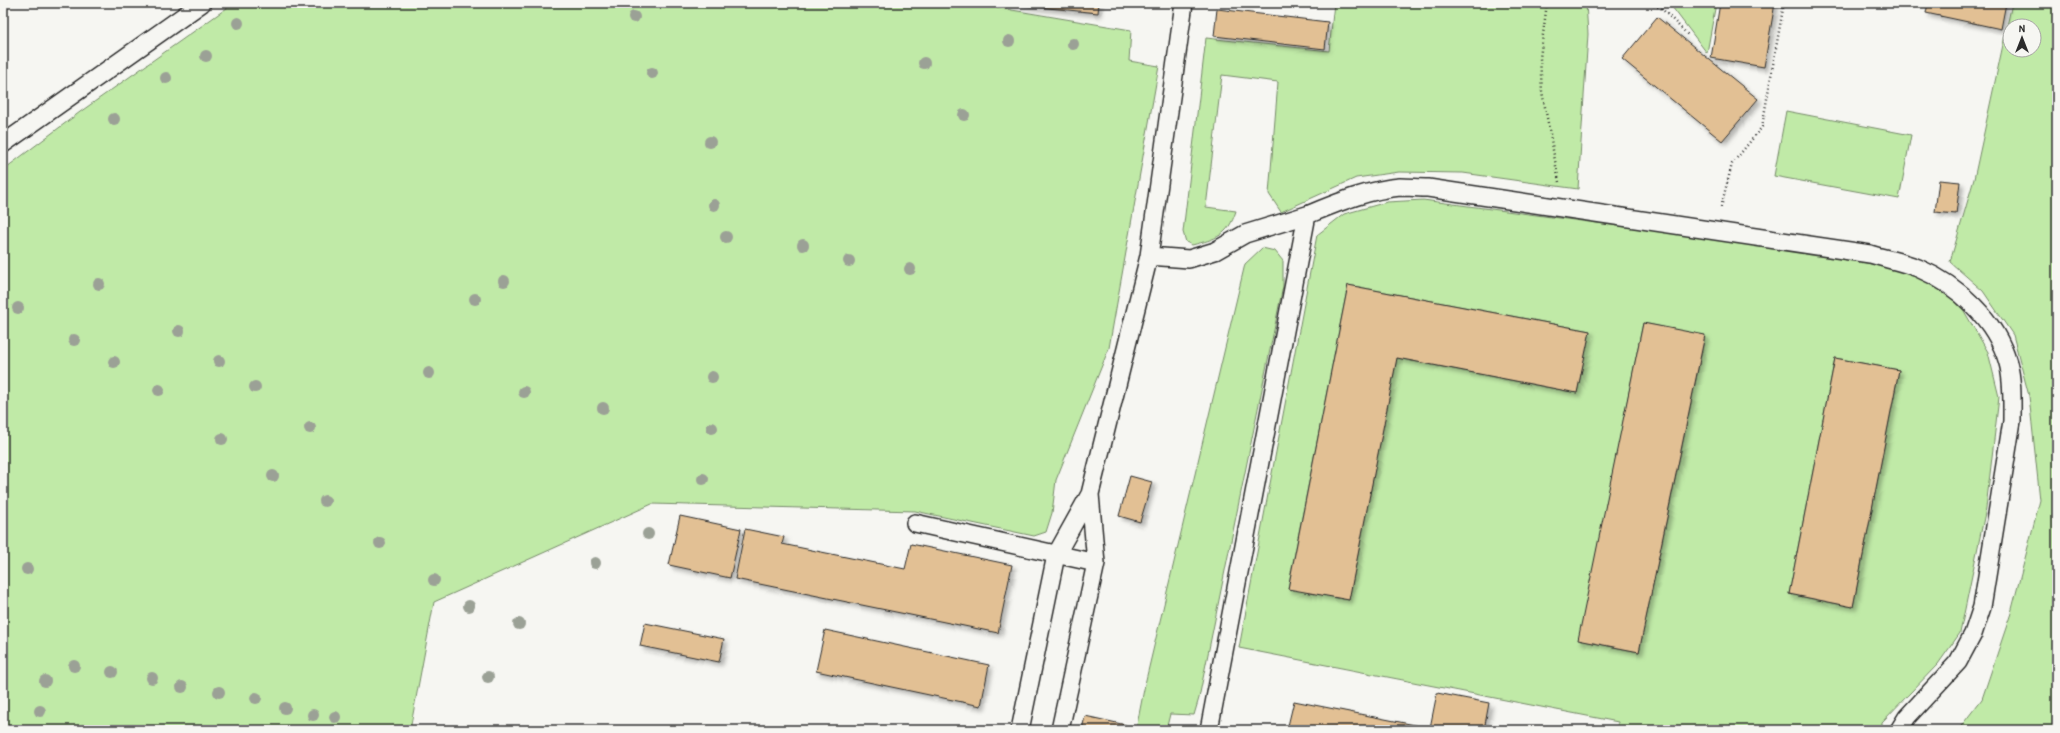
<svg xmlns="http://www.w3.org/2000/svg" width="2060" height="733" font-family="'Patrick Hand',sans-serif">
<defs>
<filter id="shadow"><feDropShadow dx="3.5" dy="3.5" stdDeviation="2" flood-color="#0004"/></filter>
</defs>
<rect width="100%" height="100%" fill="#f6f6f2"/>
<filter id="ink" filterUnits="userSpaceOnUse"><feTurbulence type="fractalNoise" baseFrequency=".025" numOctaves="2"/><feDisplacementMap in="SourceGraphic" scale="8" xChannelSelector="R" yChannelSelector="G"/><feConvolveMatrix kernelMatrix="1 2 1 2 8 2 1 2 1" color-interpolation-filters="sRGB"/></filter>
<g filter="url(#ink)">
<!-- green -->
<path fill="#c0eaa7" stroke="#768a69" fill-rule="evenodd" d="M234 3H970L1131 30 1129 61 1159 66 1109 348 1056 480 1052 513 1046 532 1034 536 915 511 652 504 434 602 410 730H3V170L80 112Z
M1334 3H1586L1588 34 1578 189 1463 173 1399 172 1356 178 1281 212 1269 194 1278 82 1222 75 1206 207 1236 211C1228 236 1216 239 1192 245L1186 242 1183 232 1206 38 1329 51Z
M1669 3H1716L1707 53Z
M2012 3H2057V730H1958L1982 699 2011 613 2040 500 2029 396 2013 335 1983 291 1950 262 1974 179ZM2010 26H2034V50H2010Z
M1786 111 1911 135 1899 199 1774 176Z
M1423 200 1800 250 1908 271 1945 290 1964 311 1988 352 1999 397 1986 508 1960 633 1938 664 1882 722V730H1617L1618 722 1239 648 1317 235 1344 214 1387 202ZM1348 285 1590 331 1577 393 1397 358 1349 600 1288 588ZM1643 323 1705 336 1639 652 1579 640ZM1835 358 1899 370 1853 607 1789 594Z
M1262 248 1275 251 1283 261V286L1199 698 1194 715 1170 714 1166 730H1136L1145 684 1245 264Z"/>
<!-- building -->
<path fill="#e2c094" stroke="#2b2b2b" filter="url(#shadow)" d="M998 3H1099L1098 13Z
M1720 3H1775L1764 67 1711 58Z
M1928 3H2006L2001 29 1926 13Z
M1217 9 1328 22 1325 49 1214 36Z
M1657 17 1758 99 1722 141 1622 59Z
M1939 180 1960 182 1956 214 1935 212Z
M1348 285 1590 331 1577 393 1397 358 1349 600 1288 589Z
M1643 323 1705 335 1639 652 1578 640Z
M1835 358 1899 370 1853 607 1789 594Z
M1130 476 1152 482 1140 522 1119 516Z
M680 516 741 529 730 578 669 565Z
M745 529 784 537 782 544 905 569 911 544 1012 565 998 633 735 579Z
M645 623 724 639 719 662 640 646Z
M825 630 989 665 981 706 816 671Z
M1437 693 1489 703 1484 730H1287L1294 701 1430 728Z
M1085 716 1126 725 1125 730H1082Z"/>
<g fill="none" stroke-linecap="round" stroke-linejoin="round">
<!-- lane casing -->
<g stroke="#2b2b2b" stroke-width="20">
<path id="lane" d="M3 144 202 3
M1149 256 1189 259 1215 251 1245 234 1307 215
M915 523 1096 563
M1020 730 1056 555 1090 494
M1060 730 1096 563 1090 494 1149 256 1184 3
M1209 730 1307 215C1337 203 1367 190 1400 187 1409 187 1419 188 1428 188L1870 254C1886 259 1903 262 1918 268 1958 285 1996 320 2008 363 2013 381 2012 402 2012 421L1982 607 1973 634 1958 662 1907 717 1899 730"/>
</g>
<!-- path -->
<path stroke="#2b2b2b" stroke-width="2.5" stroke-dasharray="1 3" stroke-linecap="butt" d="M1547 3 1540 58 1542 91 1559 182
M1592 3 1598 6 1616 3
M1646 3 1661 8 1689 36
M1721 207 1732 164 1762 127 1784 3"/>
<!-- lane -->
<use href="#lane" stroke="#f6f6f2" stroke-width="17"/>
</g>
<!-- trees -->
<g fill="#9ba196">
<circle cx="634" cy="17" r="6"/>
<circle cx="238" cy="23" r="6"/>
<circle cx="1009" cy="41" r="6"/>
<circle cx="1073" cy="44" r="6"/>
<circle cx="206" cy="56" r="6"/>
<circle cx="924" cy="63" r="6"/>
<circle cx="652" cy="73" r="6"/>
<circle cx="166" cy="78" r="6"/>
<circle cx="964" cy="115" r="6"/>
<circle cx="114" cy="119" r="6"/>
<circle cx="710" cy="142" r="6"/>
<circle cx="714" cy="205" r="6"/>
<circle cx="726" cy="237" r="6"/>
<circle cx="803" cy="245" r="6"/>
<circle cx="849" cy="261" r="6"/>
<circle cx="910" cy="269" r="6"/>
<circle cx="504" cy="281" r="6"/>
<circle cx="99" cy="284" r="6"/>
<circle cx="475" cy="299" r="6"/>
<circle cx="18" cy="308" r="6"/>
<circle cx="179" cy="331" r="6"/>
<circle cx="74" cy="340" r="6"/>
<circle cx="219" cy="361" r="6"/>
<circle cx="114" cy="362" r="6"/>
<circle cx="429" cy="373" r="6"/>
<circle cx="712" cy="377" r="6"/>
<circle cx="255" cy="387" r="6"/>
<circle cx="159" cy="390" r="6"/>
<circle cx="524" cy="392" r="6"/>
<circle cx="603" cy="408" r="6"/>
<circle cx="310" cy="428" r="6"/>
<circle cx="712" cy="428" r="6"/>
<circle cx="222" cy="439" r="6"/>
<circle cx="273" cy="476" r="6"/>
<circle cx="703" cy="479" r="6"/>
<circle cx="325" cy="501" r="6"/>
<circle cx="648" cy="534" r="6"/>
<circle cx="380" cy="543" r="6"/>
<circle cx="595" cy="563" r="6"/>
<circle cx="27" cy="569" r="6"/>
<circle cx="434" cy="580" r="6"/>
<circle cx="469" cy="606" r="6"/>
<circle cx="519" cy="624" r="6"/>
<circle cx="74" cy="666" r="6"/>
<circle cx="112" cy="672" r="6"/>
<circle cx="488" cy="677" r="6"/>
<circle cx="152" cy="678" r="6"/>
<circle cx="45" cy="681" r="6"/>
<circle cx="182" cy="687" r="6"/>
<circle cx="219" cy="692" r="6"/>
<circle cx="256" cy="698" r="6"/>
<circle cx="285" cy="708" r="6"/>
<circle cx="40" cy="711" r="6"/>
<circle cx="313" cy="715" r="6"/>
<circle cx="335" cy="717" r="6"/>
</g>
</g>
<!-- margin -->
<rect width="2060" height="733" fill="none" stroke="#f6f6f2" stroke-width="16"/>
<rect x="8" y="8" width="2044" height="717" fill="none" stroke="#2b2b2b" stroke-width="1.5" filter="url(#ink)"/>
<!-- north arrow -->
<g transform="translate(2022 38)"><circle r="19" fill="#f6f6f2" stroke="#a5a5a2"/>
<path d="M0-3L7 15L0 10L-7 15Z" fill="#2b2b2b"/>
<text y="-6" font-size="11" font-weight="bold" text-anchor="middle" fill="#2b2b2b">N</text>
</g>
</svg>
